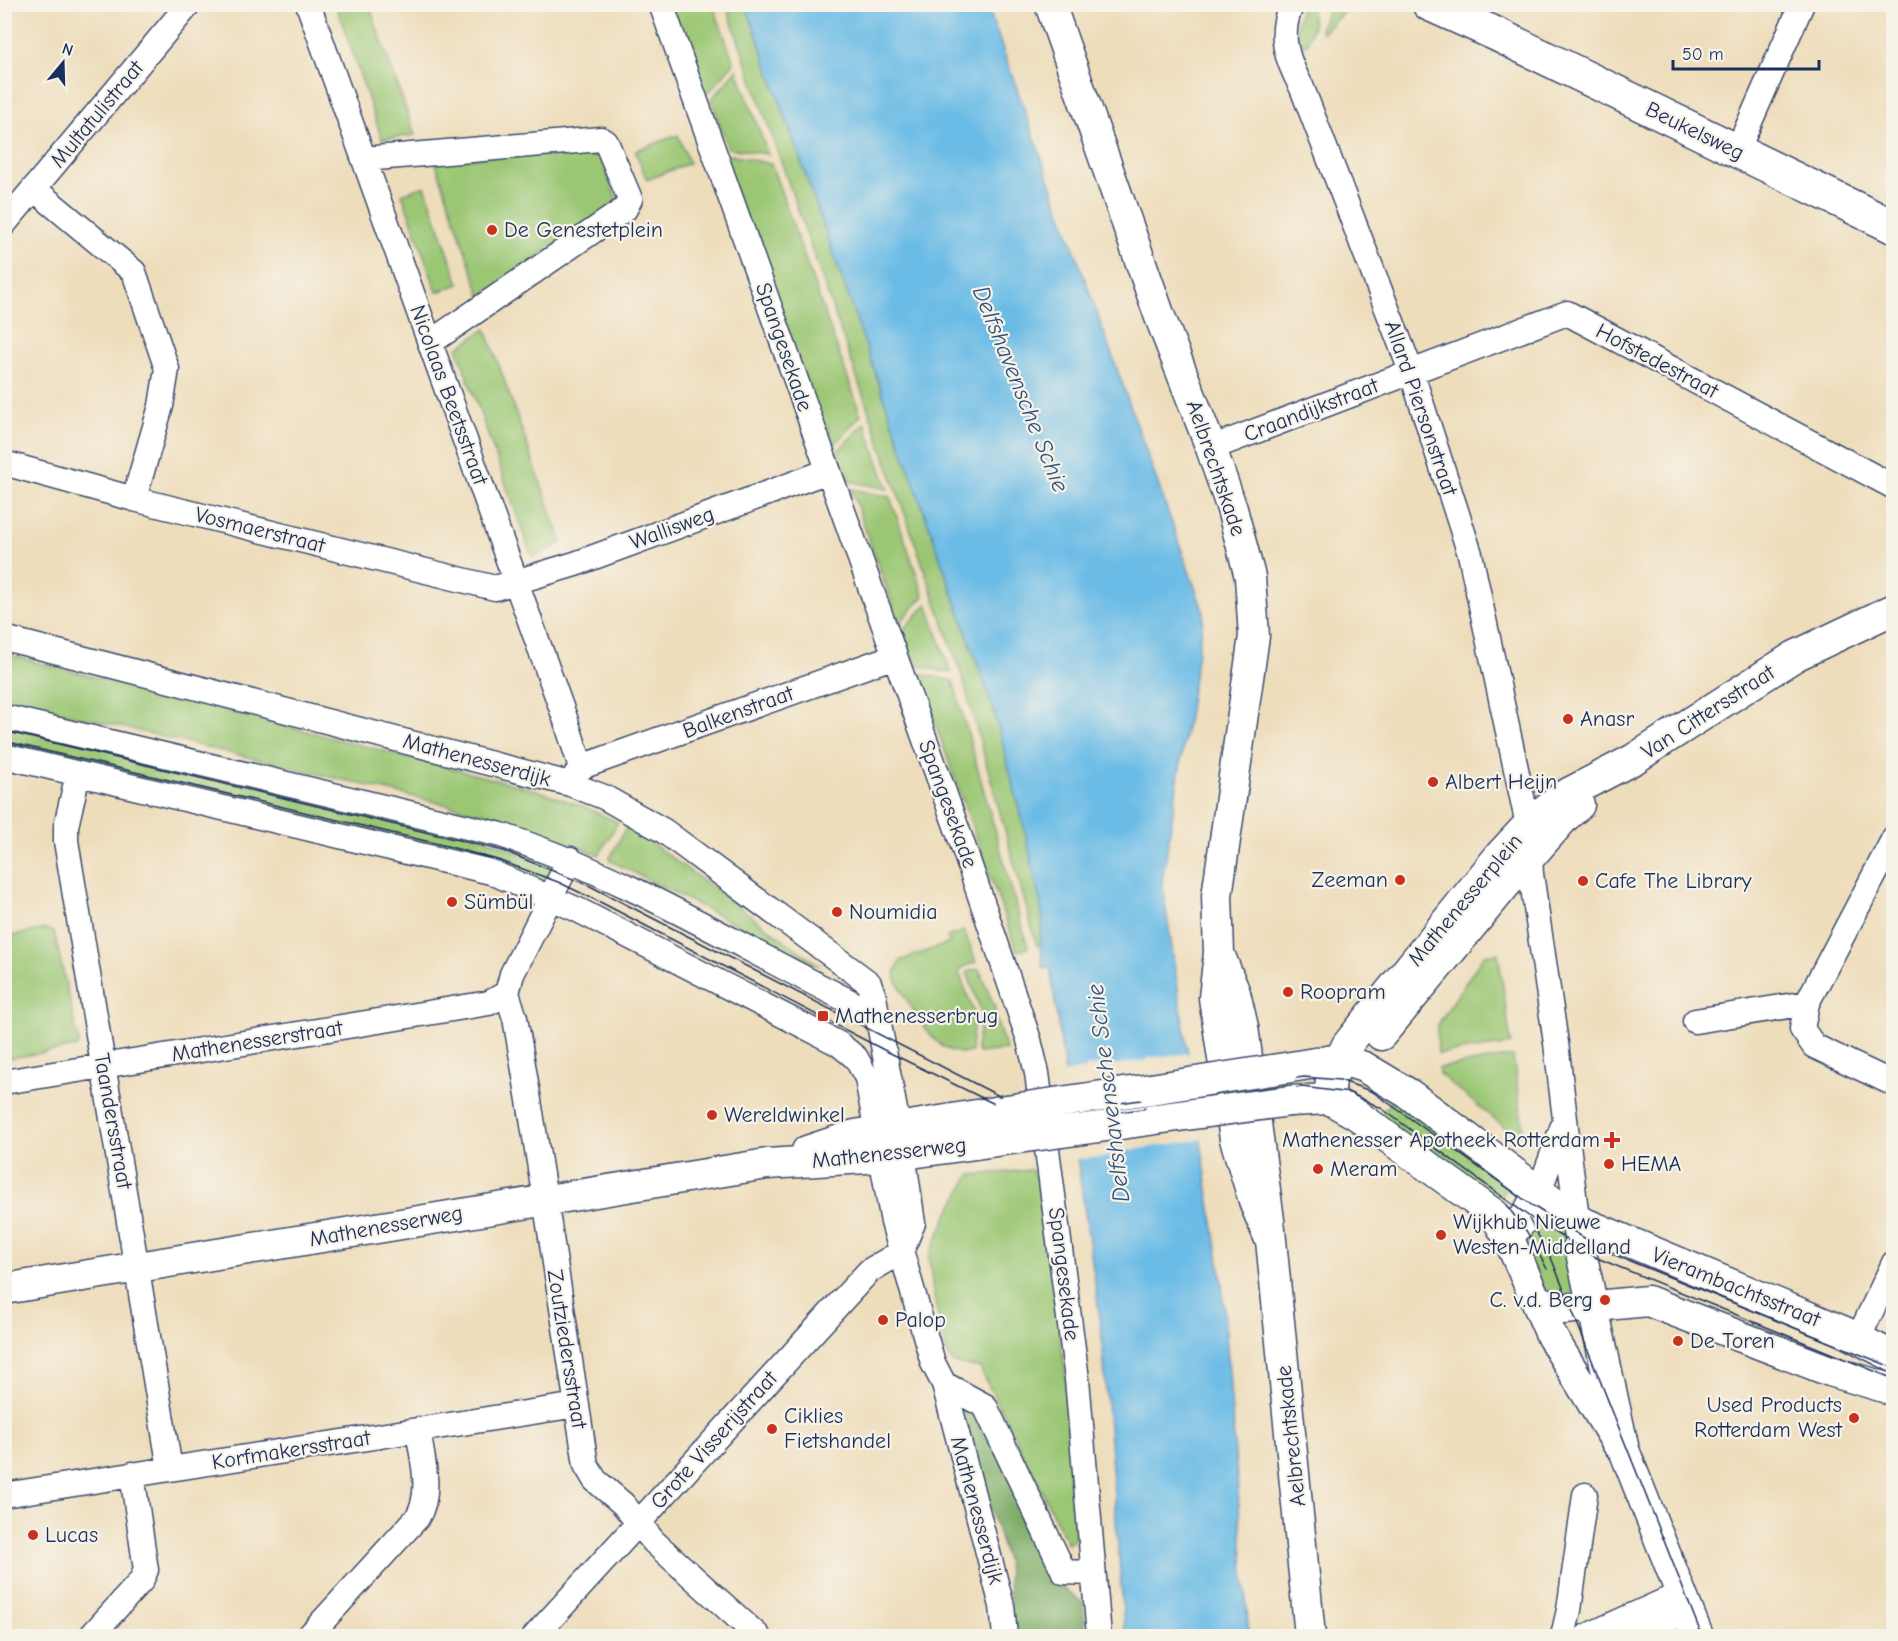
<svg xmlns="http://www.w3.org/2000/svg" width="1898" height="1641" font-family="'Comic Neue',sans-serif">
<rect width="100%" height="100%" fill="#f7f3e8"/>
<filter id="ink" filterUnits="userSpaceOnUse"><feTurbulence type="fractalNoise" baseFrequency=".0167" numOctaves="2"/><feDisplacementMap in="SourceGraphic" scale="12" xChannelSelector="R" yChannelSelector="G"/><feConvolveMatrix kernelMatrix="1 2 1 2 8 2 1 2 1" color-interpolation-filters="sRGB"/></filter>
<filter id="wash" filterUnits="userSpaceOnUse"><feTurbulence type="fractalNoise" baseFrequency=".008" numOctaves="4" result="noise"/><feDisplacementMap in="SourceGraphic" scale="24" xChannelSelector="R" yChannelSelector="G"/><feGaussianBlur stdDeviation="1.35" result="paint"/><feColorMatrix in="noise" values="0 0 0 0 0 0 0 0 0 0 0 0 0 0 0 0 0 1.4 0 .05"/><feComposite in="paint" operator="in"/></filter>
<g filter="url(#wash)">
<rect width="100%" height="100%" fill="#edb"/>
<!-- green -->
<path fill="#9bc774" stroke="#5b7b69" stroke-width="1.5" d="M336 5H369L415 135 382 139Z
M670 5H713L734 63 708 93 702 94Z
M726 5H746L993 708 1024 826 1040 902 1043 920 1040 945 1037 946 963 679Z
M1302 5H1311L1313 26 1307 44 1302 46C1290 36 1298 18 1302 5Z
M1330 5H1347L1349 7 1323 32 1320 30Z
M737 70 768 154 728 148 711 100Z
M678 135 689 163 647 180 635 151Z
M597 148 616 197V203L481 297 435 161Z
M731 155 771 164 861 415 834 445 827 426 821 428 723 158Z
M425 186 459 284 437 292 402 194Z
M486 329 562 543 532 557 457 348Z
M865 423 888 489 848 481 837 452Z
M851 489 890 497 924 596 899 623Z
M927 604 951 673 914 665 902 631Z
M5 654 536 790 582 806 618 822 599 855 506 819 5 699Z
M917 673 953 681 1028 948 1017 951Z
M5 722 477 835 551 865C552 874 546 880 537 883L5 749Z
M627 825 818 965 810 964 803 958 609 860Z
M45 929 54 932 79 1043 77 1047 5 1059V937Z
M964 931 976 962 961 968 959 973 974 1012 971 1052C934 1061 911 1005 896 980L895 972 901 960 950 943 947 937Z
M1498 953 1511 1044 1438 1054 1437 1026 1484 955Z
M979 969 995 1008V1016L1006 1050 978 1053 976 1047 982 1014 967 972Z
M1513 1056 1523 1128 1508 1130 1439 1074V1068Z
M1396 1093 1514 1179 1493 1206 1378 1120Z
M1031 1170 1038 1178 1065 1370 1075 1539 1068 1544 980 1368 953 1363 947 1353 933 1293 929 1256 947 1216 970 1175Z
M1549 1215 1569 1229 1575 1287 1569 1296 1543 1289C1532 1266 1508 1225 1549 1215Z"/>
<!-- forest -->
<path fill="#7cac66" stroke="#4c6e62" stroke-width="1.5" d="M974 1407 1046 1551C1046 1585 1061 1584 1083 1603L1086 1636H1012L1007 1563 961 1413Z"/>
<!-- water -->
<path fill="#6bbbe6" stroke="#4375a2" stroke-width="1.5" d="M746 5H987L1204 613 1162 882 1222 1282 1249 1636H1125L1101 1325 1050 967 1043 968 1040 940 1043 920 1040 902 1024 826 993 708Z"/>
<!-- pier -->
<path fill="#edb" d="M1192 1053 1205 1139 1118 1152V1156L1075 1159 1062 1073 1086 1069V1067L1105 1064V1066L1147 1060V1058Z"/>
</g>
<g filter="url(#ink)">
<g fill="none" stroke-linecap="round" stroke-linejoin="round">
<!-- minor casing -->
<g stroke="#3b496c" stroke-width="27">
<path id="minor" d="M308 4 565 718 581 767 570 784
M661 4 961 840 1029 1040 1037 1073 1077 1379 1099 1636
M1292 4C1277 35 1287 60 1302 88L1411 371 1470 554 1528 825 1531 874 1556 1043 1577 1220
M1737 151 1802 4
M364 159 601 139 606 142 630 199 625 209 431 342
M34 189 134 272 167 369 161 406 134 499
M4 224 189 4
M1211 448 1567 313 1894 487
M4 463 134 499 495 588 575 564 828 471
M4 638 570 784 604 797 664 831 869 983 874 997 903 1153 913 1223 901 1252
M4 717 501 835C632 878 751 954 875 1014
M4 756 491 872 578 910 839 1044 856 1058 867 1078 893 1222 933 1363 944 1384 1002 1606 1005 1636
M581 767 895 656
M78 774 66 826V841L170 1469
M1894 838 1807 1003 1802 1029 1814 1046 1894 1084
M507 993 515 1018C541 1166 563 1315 586 1465L595 1480 623 1504 654 1542 758 1636
M507 993 512 974 570 859
M1695 1021 1807 1003
M4 1082 489 1003 507 993
M1539 1192 1562 1128
M1858 1339 1894 1263
M944 1384 985 1406 1064 1572 1092 1573
M4 1495 577 1405
M1634 1629 1688 1614
M91 1636 141 1581 146 1570 132 1474
M309 1636 417 1518C433 1492 422 1459 418 1430
M535 1636 869 1271 901 1252
M1563 1636 1569 1610 1585 1495
M1587 1636 1680 1594"/>
</g>
<!-- tertiary casing -->
<g stroke="#3b496c" stroke-width="33">
<path id="tertiary" d="M1050 4 1160 317 1211 448 1232 509 1250 577 1254 636 1217 896 1219 953 1214 998 1235 1139 1255 1204 1269 1237
M1220 956 1235 993 1243 1027 1269 1220 1310 1636
M1381 1035 1507 883 1565 817 1579 805
M1285 1068 1339 1059 1364 1067 1409 1094 1577 1220 1845 1332 1894 1357
M1109 1095 1151 1089
M1329 1099 1331 1079 1347 1045 1500 855 1528 825 1563 796 1634 759 1795 656 1894 609
M1290 1101 1329 1099 1357 1115 1495 1215 1508 1237 1552 1337 1617 1443 1624 1450
M1114 1125 1156 1119
M807 1151 855 1135 1007 1110
M1577 1220 1580 1248 1624 1450 1698 1636
M1508 1237 1527 1215 1539 1192
M4 1289 767 1164 883 1157 1011 1139
M1538 1301 1564 1309 1648 1301 1830 1371 1894 1390"/>
</g>
<!-- secondary casing -->
<g stroke="#3b496c" stroke-width="36">
<path id="secondary" d="M1429 4 1496 34 1894 227"/>
</g>
<!-- minor -->
<use href="#minor" stroke="#fff" stroke-width="24"/>
<!-- tertiary -->
<use href="#tertiary" stroke="#fff" stroke-width="30"/>
<!-- secondary -->
<use href="#secondary" stroke="#fff" stroke-width="33"/>
<!-- tram -->
<path stroke="#1b2f5e" stroke-width="1.5" d="M4 731 504 851 590 886 1005 1099C1026 1108 1047 1112 1070 1110L1304 1077 1340 1080 1373 1092 1533 1206 1605 1251 1894 1368
M4 741 447 846 501 861 558 882 604 904 884 1050 1007 1110 1035 1120H1061L1302 1087 1350 1093 1381 1108 1534 1220 1597 1258 1894 1379
M1507 1206 1527 1232 1547 1269
M1529 1219 1552 1260 1702 1636"/>
<!-- tertiary-bridge casing -->
<g stroke="#3b496c" stroke-width="33" stroke-linecap="butt">
<path id="tertiary-bridge" d="M1151 1089 1285 1068
M1007 1110 1109 1095
M1156 1119 1290 1101
M1011 1139 1114 1125"/>
</g>
<!-- tertiary-bridge -->
<use href="#tertiary-bridge" stroke="#fff" stroke-width="30"/>
</g>
</g>
<!-- markers -->
<g fill="#c8321e" stroke="#f7f3e8" stroke-width="2">
<circle cx="492" cy="230" r="6"/>
<circle cx="1568" cy="719" r="6"/>
<circle cx="1433" cy="782" r="6"/>
<circle cx="1400" cy="880" r="6"/>
<circle cx="1583" cy="881" r="6"/>
<circle cx="452" cy="902" r="6"/>
<circle cx="837" cy="912" r="6"/>
<circle cx="1288" cy="992" r="6"/>
<rect x="817" y="1010" width="12" height="12" rx="3"/>
<circle cx="712" cy="1115" r="6"/>
<path d="M1609 1131h6v6h6v6h-6v6h-6v-6h-6v-6h6z"/>
<circle cx="1609" cy="1164" r="6"/>
<circle cx="1318" cy="1169" r="6"/>
<circle cx="1441" cy="1235" r="6"/>
<circle cx="1605" cy="1300" r="6"/>
<circle cx="883" cy="1320" r="6"/>
<circle cx="1678" cy="1341" r="6"/>
<circle cx="1854" cy="1418" r="6"/>
<circle cx="772" cy="1429" r="6"/>
<circle cx="33" cy="1535" r="6"/>
</g>
<g text-anchor="middle" dominant-baseline="central" stroke-width="4.5" stroke-linejoin="round" paint-order="stroke">
<!-- street labels -->
<g font-size="22" fill="#1b2f5e" stroke="#f7f3e8">
<text transform="translate(97 114) rotate(-50)">Multatulistraat</text>
<text transform="translate(1695 131) rotate(26)">Beukelsweg</text>
<text transform="translate(784 347) rotate(71)">Spangesekade</text>
<text transform="translate(1657 361) rotate(28)">Hofstedestraat</text>
<text transform="translate(449 395) rotate(70)">Nicolaas Beetsstraat</text>
<text transform="translate(1421 408) rotate(71)">Allard Piersonstraat</text>
<text transform="translate(1311 410) rotate(-21)">Craandijkstraat</text>
<text transform="translate(1216 468) rotate(71)">Aelbrechtskade</text>
<text transform="translate(672 528) rotate(-20)">Wallisweg</text>
<text transform="translate(260 530) rotate(14)">Vosmaerstraat</text>
<text transform="translate(738 712) rotate(-20)">Balkenstraat</text>
<text transform="translate(1708 712) rotate(-33)">Van Cittersstraat</text>
<text transform="translate(477 760) rotate(15)">Mathenesserdijk</text>
<text transform="translate(948 804) rotate(70)">Spangesekade</text>
<text transform="translate(1465 900) rotate(-50)">Mathenesserplein</text>
<text transform="translate(257 1041) rotate(-9)">Mathenesserstraat</text>
<text transform="translate(113 1121) rotate(80)">Taandersstraat</text>
<text transform="translate(889 1153) rotate(-6)">Mathenesserweg</text>
<text transform="translate(386 1226) rotate(-10)">Mathenesserweg</text>
<text transform="translate(1064 1274) rotate(83)">Spangesekade</text>
<text transform="translate(1736 1287) rotate(22)">Vierambachtsstraat</text>
<text transform="translate(567 1349) rotate(81)">Zoutziedersstraat</text>
<text transform="translate(1291 1436) rotate(-96)">Aelbrechtskade</text>
<text transform="translate(714 1440) rotate(-48)">Grote Visserijstraat</text>
<text transform="translate(291 1450) rotate(-9)">Korfmakersstraat</text>
<text transform="translate(977 1510) rotate(75)">Mathenesserdijk</text>
</g>
<!-- poi labels -->
<g font-size="22" fill="#1b2f5e" stroke="#f7f3e8" text-anchor="start">
<text x="504" y="230">De Genestetplein</text>
<text x="1580" y="719">Anasr</text>
<text x="1445" y="782">Albert Heijn</text>
<text x="1388" y="880" text-anchor="end">Zeeman</text>
<text x="1595" y="881">Cafe The Library</text>
<text x="464" y="902">Sümbül</text>
<text x="849" y="912">Noumidia</text>
<text x="1300" y="992">Roopram</text>
<text x="835" y="1016">Mathenesserbrug</text>
<text x="724" y="1115">Wereldwinkel</text>
<text x="1600" y="1140" text-anchor="end">Mathenesser Apotheek Rotterdam</text>
<text x="1621" y="1164">HEMA</text>
<text x="1330" y="1169">Meram</text>
<text x="1453" y="1222">Wijkhub Nieuwe<tspan x="1453" dy="25">Westen-Middelland</tspan></text>
<text x="1593" y="1300" text-anchor="end">C. v.d. Berg</text>
<text x="895" y="1320">Palop</text>
<text x="1690" y="1341">De Toren</text>
<text x="1842" y="1405" text-anchor="end">Used Products<tspan x="1842" dy="25">Rotterdam West</tspan></text>
<text x="784" y="1416">Ciklies<tspan x="784" dy="25">Fietshandel</tspan></text>
<text x="45" y="1535">Lucas</text>
</g>
<!-- water labels -->
<g font-size="24" font-style="italic" fill="#2f5280" stroke="#f7f3e8">
<text transform="translate(1021 389) rotate(68)">Delfshavensche Schie</text>
<text transform="translate(1108 1093) rotate(-97)">Delfshavensche Schie</text>
</g>
</g>
<!-- margin -->
<rect width="1898" height="1641" fill="none" stroke="#f7f3e8" stroke-width="24"/>
<!-- north arrow -->
<g transform="translate(63 63) rotate(19)" stroke="#f7f3e8" stroke-width="4.5" paint-order="stroke">
<path d="M0-4.5L10 22L0 15L-10 22Z" fill="#1b2f5e"/>
<text y="-9" font-size="16" font-weight="bold" text-anchor="middle" fill="#1b2f5e">N</text>
</g>
<!-- scale -->
<path d="M1673 60v9h146v-9" fill="none" stroke="#1b2f5e" stroke-width="3"/>
<text x="1682" y="60" font-size="18" fill="#1b2f5e" stroke="#f7f3e8" stroke-width="4.5" paint-order="stroke">50 m</text>
</svg>
